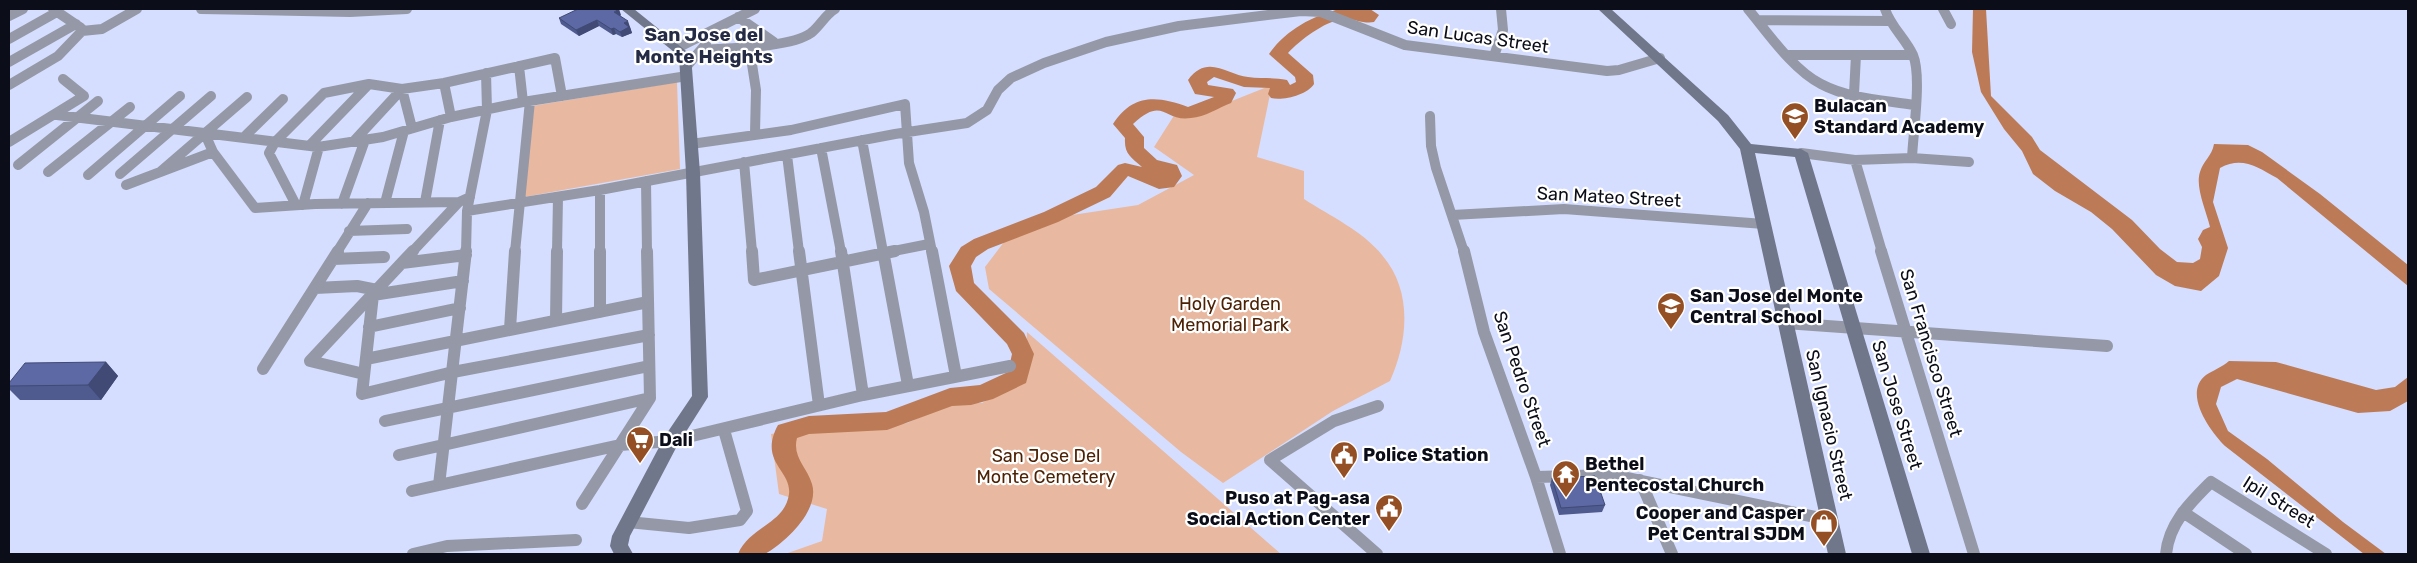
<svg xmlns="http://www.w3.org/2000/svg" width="2417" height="563" font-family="Rubik,sans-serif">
<rect width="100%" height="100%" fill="#d5deff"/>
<!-- green -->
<path fill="#e8b9a0" d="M677 82 680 169 524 197 532 106Z
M1272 85 1257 157 1304 171V199C1330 216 1363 231 1382 255 1413 291 1408 341 1390 381L1333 411 1223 483 1181 452 989 289 985 267 1004 242 1059 217 1138 205 1194 175 1154 147 1175 114 1194 116Z
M1027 332 1281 554H785L822 541 827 509 779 494 771 434 809 428 860 431 907 423 928 414 940 402 982 403 1025 380Z"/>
<!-- water -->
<path fill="#bc7b56" d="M1973 9H1986L1991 96 2032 137 2040 150 2132 220 2160 249 2177 262 2193 263 2200 259 2202 247 2198 239 2203 230 2210 227C2206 210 2195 187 2200 172 2203 161 2212 156 2214 144L2248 145 2262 152 2320 194 2408 265V286L2277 178C2257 167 2242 156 2220 168L2213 202 2228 248 2219 276 2201 291 2175 286 2156 275 2112 229 2091 212 2055 191 2033 174 2022 151 2004 129 1981 92 1972 52Z
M2229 361 2276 362 2376 390 2395 387 2408 377V401L2390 411 2358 413 2237 379 2221 387 2216 404 2228 431 2267 459 2343 522 2386 554H2364L2225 446C2211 432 2182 393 2206 375 2212 371 2222 367 2229 361Z"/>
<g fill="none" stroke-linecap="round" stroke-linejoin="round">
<!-- river -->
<path fill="#bc7b56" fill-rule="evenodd" d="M1340 9H1370L1379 15 1374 22C1363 24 1353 18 1342 19 1324 22 1300 40 1288 53L1313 75 1314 84C1307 95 1283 101 1271 98L1268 94 1270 88 1244 87 1214 77 1207 82 1208 85 1233 89 1236 93 1231 103C1218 108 1205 117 1191 118 1163 122 1164 95 1133 124L1144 137V148L1157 160 1177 165 1182 176 1174 187 1159 189 1128 176 1110 197 1058 222 988 249 976 257 971 266 974 283 1024 333 1034 354 1026 383 993 399 971 405 952 406 887 430 809 434 797 438C792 457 807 467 812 484 820 510 786 542 765 554 759 557 745 554 738 554 750 526 785 524 789 494 792 470 758 462 778 425L809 416 886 412 950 388 980 385 1008 372 1012 354 1007 344 956 291 949 266 961 247 974 239 1044 212 1096 187 1118 165 1125 163 1142 167C1131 157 1124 154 1125 138L1113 124C1133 93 1158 96 1188 107L1214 97 1195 94 1188 80C1207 53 1228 75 1248 77 1262 79 1274 77 1287 80L1290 85 1296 82 1295 77 1269 54C1286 30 1312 16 1340 9Z"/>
<!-- street-far1 -->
<path stroke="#9599a7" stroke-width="10" d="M53 9 81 28
M201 9 350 12 407 9
M1748 9C1768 33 1793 70 1821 84 1849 99 1884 100 1915 105
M1885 9C1891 27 1905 38 1913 55 1922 76 1913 133 1912 158
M1943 9 1951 24
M9 16 23 9
M738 17 774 42
M1758 20 1889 21
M82 31 102 29 137 9
M9 39 57 12
M749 45 756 90 755 133
M677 48 755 9
M701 50C728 48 790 48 811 33 820 26 825 15 835 9
M1789 55H1913
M1494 56 1503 30 1501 9
M9 62 76 24
M519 66 523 102
M686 67 706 44
M444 83 451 117
M9 85 58 56 82 31
M1854 94 1856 55
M57 115 318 147 383 137 451 117 523 102 687 76
M1430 116 1431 146 1436 168 1464 252
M205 134 213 152 255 208 315 204 459 202 470 197
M243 138 283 99
M862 140 883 252
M354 141 402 89 444 83 555 58 562 96
M9 142 84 96 63 79
M691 144 791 130 905 104 909 163 924 212 932 252
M309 146 369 84
M821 148 841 252
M1801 153 1855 160 1912 158 1969 162
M787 155 799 252
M1855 160 1882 252
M744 162 752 252
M18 165 98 101
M48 172 130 107
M160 172 247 97
M120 174 211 96
M88 175 180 96
M646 181 647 252
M126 185 213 152
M600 190V252
M425 202 440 120
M385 203 404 131
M342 204 365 140
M296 205 269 153 275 142 324 93 369 84 402 89 412 128
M303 205 319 147
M467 211 600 190 895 134 967 123 987 110 998 90 1011 78 1044 63 1106 42 1179 26 1301 11 1321 12 1405 45 1607 71 1619 70 1660 58
M1452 215 1564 209 1764 224
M349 231 407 229
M337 252 368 203
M412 252 459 202
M466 252 467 211 487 110 486 73
M515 252 530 101
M557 252 558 197
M889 252 929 244"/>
<!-- street -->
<path stroke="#9599a7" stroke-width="12" d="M600 251V312
M752 251 754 280 895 251
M799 251 819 405
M841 251 863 395
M883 251 908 385
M932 251 956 376
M1464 251 1484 332 1536 477 1560 554
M1881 251 1974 554
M333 259 384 257
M402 263 466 255
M463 281 373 295 362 394 453 372 649 335
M315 288 357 286 377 290
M556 320 557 251
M1785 323 2107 346
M369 327 460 308
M510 329 515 251
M366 359 648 302
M263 369 338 251
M364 374 310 361 413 251
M385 421 649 366
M399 455 650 398
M1536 477 1612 475 1830 520
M1640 480 1672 554
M439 485 466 251
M412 491 620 445 671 441 863 395 1010 366
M582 504 650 398 647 251
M2183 512 2246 554
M628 522 689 528 740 520 747 511 724 430
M413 554 447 546 576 540
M1377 554 1270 460 1334 421 1378 406
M2166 554C2169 523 2190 503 2211 482L2326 554"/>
<!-- secondary -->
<path fill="#71778b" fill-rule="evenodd" d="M621 9H634L691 55 700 173 708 397 677 446 630 536 628 545 633 554H614L610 546 612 536 665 436 692 396 686 173 679 56Z
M1598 9H1611L1728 115 1751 144 1801 149 1808 153 1930 554H1912L1795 157 1755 153 1846 554H1828L1740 149 1718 121Z"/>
</g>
<!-- wall -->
<path fill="#4f5a8e" d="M621 15 620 16 630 27 632 33 622 37 616 34 613 35 599 26 579 36 561 24 559 18Z
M106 362 118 376 101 400H20L9 389V383Z
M1552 478 1605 505 1602 512 1559 515 1550 485Z"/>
<!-- shaded-wall -->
<path fill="#404a74" d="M619 9 621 15 616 18 614 12Z
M597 20 599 26 579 36 576 30Z
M628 21 632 33 622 37 620 32 624 23Z
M614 28 616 34 613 35 611 29Z
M106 362 118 376 101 400 88 385Z"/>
<!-- building -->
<path fill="#5c69a5" stroke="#404a74" d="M578 9H619L614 12 628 21 624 23 629 27 620 32 614 28 611 29 597 20 576 30 559 18Z
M106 362 88 385 9 386V383L25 363Z
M1595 476 1605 505 1561 508 1552 478Z"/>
<!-- icons -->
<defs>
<g id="school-pin" transform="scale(1.4375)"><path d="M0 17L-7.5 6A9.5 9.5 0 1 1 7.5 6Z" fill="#944f24" stroke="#fff"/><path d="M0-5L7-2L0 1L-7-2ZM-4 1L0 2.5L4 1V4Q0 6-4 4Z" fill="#fff"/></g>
<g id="supermarket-pin" transform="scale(1.4375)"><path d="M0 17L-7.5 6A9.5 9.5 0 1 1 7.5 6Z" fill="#944f24" stroke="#fff"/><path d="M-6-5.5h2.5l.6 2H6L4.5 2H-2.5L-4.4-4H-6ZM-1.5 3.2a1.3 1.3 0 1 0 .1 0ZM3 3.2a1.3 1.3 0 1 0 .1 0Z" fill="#fff"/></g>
<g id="civic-pin" transform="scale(1.4375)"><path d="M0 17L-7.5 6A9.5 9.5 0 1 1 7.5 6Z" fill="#944f24" stroke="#fff"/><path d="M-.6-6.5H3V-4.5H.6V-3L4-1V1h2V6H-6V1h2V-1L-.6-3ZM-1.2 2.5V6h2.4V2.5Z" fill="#fff"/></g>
<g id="temple-pin" transform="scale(1.4375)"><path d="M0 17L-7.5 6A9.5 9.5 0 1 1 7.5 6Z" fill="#944f24" stroke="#fff"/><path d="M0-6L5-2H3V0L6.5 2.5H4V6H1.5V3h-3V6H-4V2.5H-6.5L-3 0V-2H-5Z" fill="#fff"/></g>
<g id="shop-pin" transform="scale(1.4375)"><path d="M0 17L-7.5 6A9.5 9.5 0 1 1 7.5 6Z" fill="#944f24" stroke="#fff"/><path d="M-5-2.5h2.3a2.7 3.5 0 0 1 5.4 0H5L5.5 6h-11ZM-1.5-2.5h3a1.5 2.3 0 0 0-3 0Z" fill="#fff"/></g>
</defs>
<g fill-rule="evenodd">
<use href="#school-pin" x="1795" y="116"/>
<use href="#school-pin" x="1671" y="306"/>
<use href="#supermarket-pin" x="640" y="440"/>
<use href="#civic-pin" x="1344" y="455"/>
<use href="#temple-pin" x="1566" y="474"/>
<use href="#civic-pin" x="1389" y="508"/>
<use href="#shop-pin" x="1824" y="523"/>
</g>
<g text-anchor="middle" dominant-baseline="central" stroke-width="4.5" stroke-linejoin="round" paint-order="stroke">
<!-- street labels -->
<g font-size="18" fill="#0b0e19" stroke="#fff">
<text transform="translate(1478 37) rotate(8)">San Lucas Street</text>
<text transform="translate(1609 197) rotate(3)">San Mateo Street</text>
<text transform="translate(1931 353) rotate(73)">San Francisco Street</text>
<text transform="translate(1522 379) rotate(71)">San Pedro Street</text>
<text transform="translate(1897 405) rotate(73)">San Jose Street</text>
<text transform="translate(1829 425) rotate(77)">San Ignacio Street</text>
<text transform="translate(2279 502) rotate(32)">Ipil Street</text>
</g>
<!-- poi labels -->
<g font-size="18" font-weight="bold" fill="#0b0e19" stroke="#fff" text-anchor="start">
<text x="1814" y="106">Bulacan<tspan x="1814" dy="21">Standard Academy</tspan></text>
<text x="1690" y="296">San Jose del Monte<tspan x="1690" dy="21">Central School</tspan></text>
<text x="659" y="440">Dali</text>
<text x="1363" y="455">Police Station</text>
<text x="1585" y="464">Bethel<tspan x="1585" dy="21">Pentecostal Church</tspan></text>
<text x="1370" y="498" text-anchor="end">Puso at Pag-asa<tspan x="1370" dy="21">Social Action Center</tspan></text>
<text x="1805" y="513" text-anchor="end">Cooper and Casper<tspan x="1805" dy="21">Pet Central SJDM</tspan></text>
</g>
<!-- park labels -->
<g font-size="18" fill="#4c2104" stroke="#fff">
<text x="1230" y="304">Holy Garden<tspan x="1230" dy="21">Memorial Park</tspan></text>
<text x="1046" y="456">San Jose Del<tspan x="1046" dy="21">Monte Cemetery</tspan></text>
</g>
<!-- neighbourhood labels -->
<g font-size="19" font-weight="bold" fill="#252b44" stroke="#fff">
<text x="704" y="34">San Jose del<tspan x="704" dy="22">Monte Heights</tspan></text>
</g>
</g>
<!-- border -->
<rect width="2417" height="563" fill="none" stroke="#0b0e19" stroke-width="20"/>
</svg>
